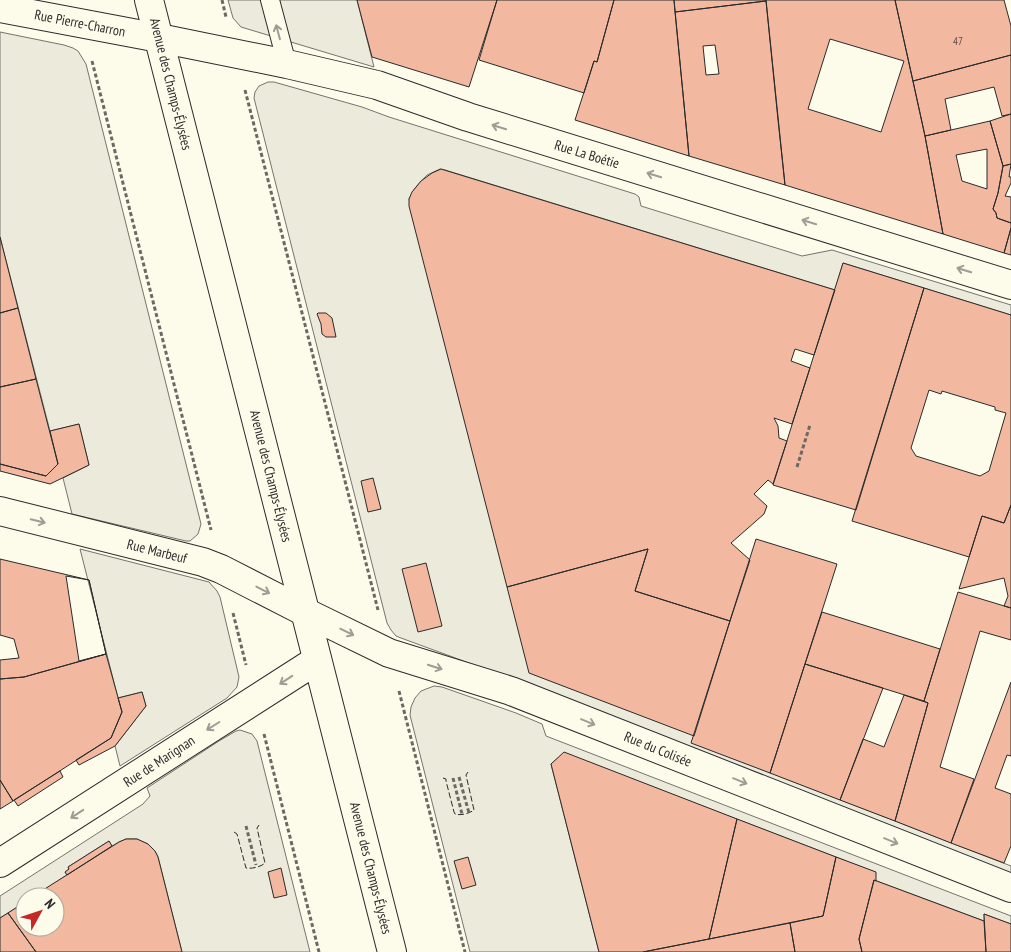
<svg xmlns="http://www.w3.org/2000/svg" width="1011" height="952" font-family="'PT Sans Narrow',sans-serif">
<rect width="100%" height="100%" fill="#fdfbea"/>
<!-- parking -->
<path fill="#eceadb" stroke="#74746e" d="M228 0H357L374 67 241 27 233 18Z
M0 32 64 45 73 48 78 51 86 64 201 524 198 534 190 541H186L72 514 63 478 89 465 79 424 50 431 0 237Z
M268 82H274L362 107 389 117 635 194 639 197 641 206 802 256 832 250 1011 305V315L843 263 835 290 445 170 440 169 427 175 415 188 409 199 694 736 743 762 1011 866V883L507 677 401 638 396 636 391 630 387 623 254 98 255 92 259 86Z
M80 549 209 582 217 591 220 597 239 677 237 687 227 698 120 766 115 746 146 706 142 692 118 698Z
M434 686 442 687 516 713 542 724 546 736 1011 916V924L984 914V921L874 880 875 872 564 753 551 764 599 952H470L410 715 411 707 415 698 421 691Z
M240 730 252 734 257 741 310 952H182L158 857 155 851 148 844 137 839H126L119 842 112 846 109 841 68 867 69 869 65 872 67 875 33 897H25V902L0 918V896L143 804 150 796 147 788 219 741 236 731Z"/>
<!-- building -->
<path fill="#f2b8a0" stroke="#2b2b2b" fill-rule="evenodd" d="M357 0H497L469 87 372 57Z
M497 0H614L597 62 594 61 584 93 479 60Z
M614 0H674L689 156 575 120 594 61 597 62Z
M674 0H766V1L675 12Z
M766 0H895L925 136 943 234 785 185ZM830 39 904 61 881 132 808 109Z
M895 0H1004L1011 26V55L913 81Z
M766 1 778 120 785 185 689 156 675 12ZM715 45 719 74 706 75 703 46Z
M1011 55V114L1002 116 994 87 945 99 951 130 925 136 913 81Z
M1011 114V164L1003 166 990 121Z
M990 121 1003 166 998 193 993 209 996 213 997 218 1011 223V228L1004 253 943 234 925 136ZM987 149V189L962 181 956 155Z
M1011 164 1009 177H1011V183L1005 196 1011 197V223L997 218 996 213 993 209 998 193 1003 166Z
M441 169 835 290 814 355 795 349 791 361 810 368 792 424 774 418 778 426 779 438 787 441 773 484 768 480 754 494 767 506 764 514 731 543 750 560 730 621 635 591 648 549 507 587 409 206V199L412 192 421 181 432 173Z
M1011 228V255L1004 253Z
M0 237 18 308 0 313Z
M843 263 924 288 856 510 773 485Z
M924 288 1011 315V505L1004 523 982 516 969 557 852 521ZM929 390 941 394 942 391 995 407V410L1006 413 989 471 980 476 916 456 911 448Z
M18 308 36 379 0 387V313Z
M318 313H326L332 318 336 337H326L322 334 321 324 317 314Z
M36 379 58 464 46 476 0 464V387Z
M79 424 89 465 50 484 0 471V464L46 476 58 464 50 431Z
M373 478 381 509 368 512 361 481Z
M1011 505V608L1004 606 1008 596 1004 578 959 589 982 516 1004 523Z
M756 539 837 564 770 773 691 743Z
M648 549 635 591 730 621 694 736 529 673 507 587Z
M0 559 89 580 106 654 24 677 0 679V660L19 658 14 639 0 635Z
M426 563 442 626 418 632 402 569Z
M66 576 89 580 106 654 79 661Z
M958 592 1011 608V640L980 631 940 767 974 779 951 843 895 821 928 703 924 701Z
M822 612 940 649 924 701 805 664Z
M106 654 122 712 111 738 13 801 0 780V679L24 677Z
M805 664 883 688 840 800 770 773Z
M1011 682V756L1007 755 995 788 1011 794V846L1004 863 951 843Z
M142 692 146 706 115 746 79 765 76 760 111 738 122 712 118 698Z
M904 695 928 703 895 821 840 800 863 739 884 747Z
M564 752 737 819 709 939 643 952H599L551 764Z
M60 771 63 777 18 806 14 800Z
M0 780 13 801 0 809Z
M737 819 836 857 823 916 709 939Z
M126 839H137L148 844 155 851 158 857 182 952H36L8 913 25 902V927H55V897H32L119 842Z
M109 841 112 846 67 875 65 872 69 869 68 867Z
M468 857 476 885 462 889 454 861Z
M836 857 876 872V881L874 880 859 939 862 952H795L790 923 823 916Z
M281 868 287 895 274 898 268 872Z
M874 880 984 921 986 952H862L859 939Z
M8 913 36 952H0V918Z
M984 914 1011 924V952H986Z
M790 923 795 952H643L709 939Z"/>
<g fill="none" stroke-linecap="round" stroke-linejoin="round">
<!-- lane casing -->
<g stroke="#2b2b2b" stroke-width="20">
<path id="lane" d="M270 0 287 64"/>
</g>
<!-- street casing -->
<g stroke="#2b2b2b" stroke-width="30">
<path id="street" d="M0 8 159 38
M0 511 203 562 221 569 305 612 389 653 511 691 1011 888
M0 863 317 660"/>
</g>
<!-- secondary casing -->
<g stroke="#2b2b2b" stroke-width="30">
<path id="secondary" d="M159 38 287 64 377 85 468 117 1011 285"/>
</g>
<!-- primary casing -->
<g stroke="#2b2b2b" stroke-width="30">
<path id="primary" d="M149 0 392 952"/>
</g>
<!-- path -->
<path stroke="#6a6964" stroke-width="3" stroke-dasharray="4 2.5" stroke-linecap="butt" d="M222 0 226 17
M92 61 211 530
M245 90 378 610
M797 467 810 425
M233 613 246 665
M399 691 465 952
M264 734 319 952
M459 777 469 813
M453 778 462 814
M246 826 256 865"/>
<!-- lane -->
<use href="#lane" stroke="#fdfbea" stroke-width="18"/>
<!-- street -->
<use href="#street" stroke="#fdfbea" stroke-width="28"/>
<!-- secondary -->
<use href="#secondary" stroke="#fdfbea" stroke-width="28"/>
<!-- primary -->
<use href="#primary" stroke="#fdfbea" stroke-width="28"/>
<!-- fence -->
<path stroke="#2b2b2b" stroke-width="1" stroke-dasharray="6 2.5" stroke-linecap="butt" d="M443 778 446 779V781L454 812 455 814C461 816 470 813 474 810L466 775 468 772
M234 832 237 834 246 868C251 869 261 867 265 863L257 828 259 825"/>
</g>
<!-- one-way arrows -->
<defs><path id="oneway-shaft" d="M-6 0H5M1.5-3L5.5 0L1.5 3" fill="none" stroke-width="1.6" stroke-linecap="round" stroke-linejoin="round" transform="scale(1.25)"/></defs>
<g stroke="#9e9d94">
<use href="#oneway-shaft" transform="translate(278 32) rotate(-105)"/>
<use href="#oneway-shaft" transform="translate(499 127) rotate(-163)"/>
<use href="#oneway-shaft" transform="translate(654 175) rotate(-163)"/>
<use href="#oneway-shaft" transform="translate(809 222) rotate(-163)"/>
<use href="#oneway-shaft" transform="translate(964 270) rotate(-163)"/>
<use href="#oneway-shaft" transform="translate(38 521) rotate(14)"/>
<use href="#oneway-shaft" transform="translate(263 590) rotate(27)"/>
<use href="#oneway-shaft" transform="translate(347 632) rotate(26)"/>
<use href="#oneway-shaft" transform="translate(435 667) rotate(18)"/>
<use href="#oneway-shaft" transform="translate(286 680) rotate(147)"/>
<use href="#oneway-shaft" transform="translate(588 722) rotate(22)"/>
<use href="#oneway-shaft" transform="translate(213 726) rotate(148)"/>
<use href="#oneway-shaft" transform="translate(740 781) rotate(22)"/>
<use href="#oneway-shaft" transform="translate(77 814) rotate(147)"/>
<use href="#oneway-shaft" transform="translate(891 841) rotate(22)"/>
</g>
<g text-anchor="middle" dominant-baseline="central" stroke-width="4" stroke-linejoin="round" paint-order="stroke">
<!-- number labels -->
<g font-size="11" fill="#5d4e48">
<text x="958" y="41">47</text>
</g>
<!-- street labels -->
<g font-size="14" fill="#2b2b2b" stroke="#fdfbea">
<text transform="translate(80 23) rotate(11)">Rue Pierre-Charron</text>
<text transform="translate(171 84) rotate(76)">Avenue des Champs-Élysées</text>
<text transform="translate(587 154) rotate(17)">Rue La Boétie</text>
<text transform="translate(271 476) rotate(76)">Avenue des Champs-Élysées</text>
<text transform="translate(157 551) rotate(14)">Rue Marbeuf</text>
<text transform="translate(658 749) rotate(22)">Rue du Colisée</text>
<text transform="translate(159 761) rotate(-33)">Rue de Marignan</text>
<text transform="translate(371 868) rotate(76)">Avenue des Champs-Élysées</text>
</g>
</g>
<!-- north arrow -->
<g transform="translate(40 912) rotate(50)"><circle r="24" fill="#fdfbea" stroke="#a9a89e"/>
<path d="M0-4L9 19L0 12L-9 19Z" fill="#c62828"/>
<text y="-8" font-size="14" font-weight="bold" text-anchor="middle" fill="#2b2b2b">N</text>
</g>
</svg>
